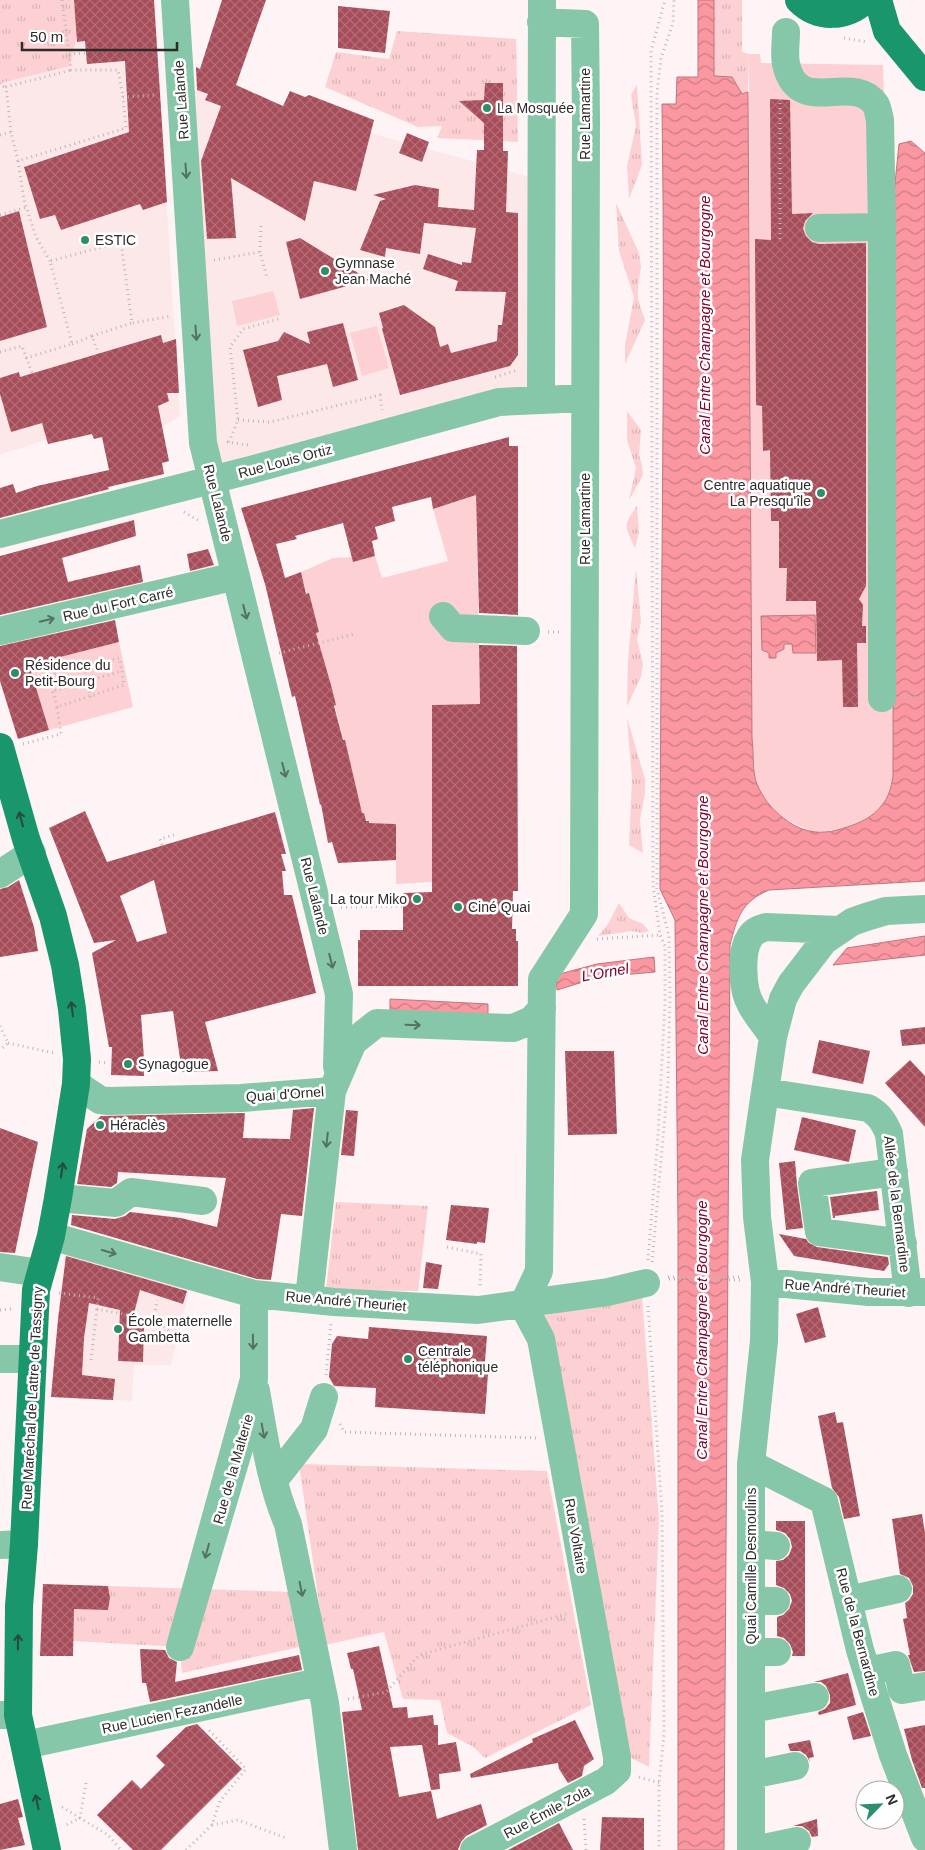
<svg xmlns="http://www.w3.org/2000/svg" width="925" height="1850" font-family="Helvetica,sans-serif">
<defs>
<pattern id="grass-tufts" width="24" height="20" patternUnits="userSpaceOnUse" patternTransform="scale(1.25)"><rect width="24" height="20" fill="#fdd0d3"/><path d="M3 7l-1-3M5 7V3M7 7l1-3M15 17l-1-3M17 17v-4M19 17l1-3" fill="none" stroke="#d9b3b5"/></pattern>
<pattern id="water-waves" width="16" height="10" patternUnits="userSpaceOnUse" patternTransform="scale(1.25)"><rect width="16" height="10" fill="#fb97a1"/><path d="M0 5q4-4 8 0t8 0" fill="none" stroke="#cc7b83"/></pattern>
<pattern id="building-cross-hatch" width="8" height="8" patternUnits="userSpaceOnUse" patternTransform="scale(1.25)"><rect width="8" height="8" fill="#a84c59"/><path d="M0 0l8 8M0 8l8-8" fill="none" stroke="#af6e78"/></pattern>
</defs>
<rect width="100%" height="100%" fill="#fef4f5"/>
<!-- built -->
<path fill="#fde8e9" d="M0 0H154L180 416 162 427 94 439 92 434 48 444 46 440 0 455Z
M197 90 359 130 541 180V398L212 480 181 95Z
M65 1248 191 1283 171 1365H134L132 1401 51 1397Z"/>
<!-- grass -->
<path fill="url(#grass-tufts)" d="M0 0H74L77 33 70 66 0 83Z
M714 0H742V52L749 54 748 92 742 94 714 77Z
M397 31 516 39 518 142 437 138 442 126 418 127 325 87 336 52 389 59Z
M637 85 642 165 629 199 627 166 636 126 631 95Z
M616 203 639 253 641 267 638 286V299L645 320 625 364V345L634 297 619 251Z
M627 411 641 430 639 455 642 465 643 475 629 500 636 468 627 440Z
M637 506 639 532 635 548C625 526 622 527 637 506Z
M636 568 641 622 637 639 643 664 641 677 627 706 628 661Z
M627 718 645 779V793L640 820 643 853 629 845 632 779Z
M619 903 629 918 643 924 649 931 642 933 632 931 598 936 608 924Z
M336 1202 428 1206 418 1291 326 1290Z
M642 1296 659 1519 649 1767 625 1755 542 1316Z
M299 1464 547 1471 591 1705 485 1758 472 1746 447 1733 440 1700 403 1699 384 1632 325 1645Z
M108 1586 291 1592 304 1646 182 1673 180 1647 73 1641 74 1609 108 1610Z"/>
<!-- green -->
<path fill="#fdd0d3" d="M749 54H760L761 63 883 65 890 298 893 777 887 798 875 813 860 823 841 828 824 832 811 831 782 818 762 794 756 782 752 739Z
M273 291 280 315 237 326 232 301Z
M377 326 389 368 362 376 350 333Z
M476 495 480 704 432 705V882L396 884V824L369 823 362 813 301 572 333 558 352 557 353 562 375 556 382 578 448 561 433 509Z
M119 642 133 707 49 730 29 665Z"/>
<!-- water -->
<path fill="url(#water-waves)" stroke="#be767d" d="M698 0H714V76L732 77 742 94 748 92 752 739C754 751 752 773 757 784 767 809 796 835 825 832 832 832 840 829 847 827 860 823 873 817 882 805 889 797 891 787 893 777V203L899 144 911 141 925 153V881L769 890C741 902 737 918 730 945L724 1850H678V1224L675 920 660 889C660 627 666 365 662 104H676L677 77H698Z
M815 615 816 653H793L792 644H784V649L776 653V658H769V653L762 650 761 616Z
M925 936V955L833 965 847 948Z
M654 957 655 972 599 977 557 990 556 975 597 964Z
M390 999 488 1004V1017L390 1013Z"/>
<!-- building -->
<path fill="url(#building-cross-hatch)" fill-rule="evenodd" d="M74 0H154L167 202 143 210 140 204 61 230 55 215 40 219 24 167 129 132 125 61 87 64 85 41 77 42Z
M222 0H266L236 85 283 106 290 91 305 97 309 95 374 120 356 191 314 181 305 221 231 178 236 238 207 239 201 161 221 106 205 100 208 94 197 90 196 67 200 69Z
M338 6 390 11 385 53 338 48Z
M485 83H503V151H508L506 212 518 213V355L510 366 400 395 382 329 383 328 379 313 404 305 435 327 440 347 448 344 451 353 497 341 498 325H502L506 292 455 291 458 281 423 269 428 254 462 265V262L471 263 476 228 424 223 420 254 386 248 385 257 360 250 380 201 386 199 373 195 415 185 439 189 438 207 474 210 477 150H484V123L459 101 484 100Z
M770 99 790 100 792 214 813 213 805 221 803 229 806 236 812 242 819 244 866 243V586L859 599 863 605 862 626H866V643H857L858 707H843L842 660 817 661 816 601H786L787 568H779V521H771L770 450 763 451 762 406 756 405 755 239 771 240Z
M407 133 429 142 422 162 399 153Z
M19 211 47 327 0 341V217Z
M300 238 336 260V259L369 280 300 299 286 242Z
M343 323 358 380 333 387 327 364 277 376 282 400 258 407 243 350 278 341 284 332 310 344 307 332Z
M161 335 163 343 176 339 179 393H167L169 401 158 406 169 461 162 463 164 474 108 487 109 489 0 518V488L13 484 16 493 37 486 109 470 102 437 94 439 92 434 48 444 42 423 11 432 0 394V378L19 372 20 377Z
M509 437V446H518V615L479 613 476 495 433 509 431 497 392 507 395 521 375 527 378 539 372 541 375 556 353 562 343 523 295 536 297 539 276 544 285 578 301 572 306 594 309 593 319 632 316 633 331 685 336 705 334 706 343 740H345L362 813H364L366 821H369V823L396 824V860L338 863 332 842 328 843 321 804 320 805 295 696 292 697 265 584 241 508Z
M134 520 136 536 62 558 68 582 140 565 143 582 0 615V556Z
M208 549 214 565 190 571 187 554Z
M115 620 119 642 29 665 49 730 18 739 0 681V646Z
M479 645 517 646 518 891H513L512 929H516V941H518V986H358V940H360V930H403V893L432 892V705L480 704Z
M85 811 107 862 275 812 286 854H281L286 871H282L284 895H292L316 993 205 1022 218 1071 182 1072 173 1011 141 1015 144 1059V1076L111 1075 112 1047H109L92 953 116 940 94 943 49 828ZM154 880 167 933 137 942 120 896Z
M19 880 34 927 38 951 0 957V889L8 887Z
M925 1027V1044L902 1046 900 1030Z
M819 1040 870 1051 863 1084 812 1073Z
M565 1051H614L617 1134 568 1135Z
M910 1060 925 1076V1127L885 1083Z
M314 1108 302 1216 281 1214 271 1280 257 1279 71 1225 72 1215 115 1219 125 1216 130 1212 181 1218 217 1227 226 1178 118 1172 117 1183 111 1187 77 1184 87 1129 101 1116 245 1113 243 1138 290 1139 293 1110Z
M346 1110 358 1111 354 1156 341 1155Z
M802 1117 856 1130 849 1162 794 1150Z
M0 1128 38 1142 15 1253 0 1252Z
M795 1161 797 1185 803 1228 786 1230 779 1163Z
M877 1191 879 1210 835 1216V1218H833L830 1197Z
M451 1205 489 1208 485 1243 477 1242V1244L446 1240Z
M779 1234 806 1239 809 1243 817 1247 888 1257 889 1264 884 1271 794 1256Z
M66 1256 187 1291 183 1304 140 1290 131 1325 144 1326 143 1362 118 1361 120 1310 89 1303 84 1338 82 1375 115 1379 113 1400 51 1397 58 1319Z
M426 1262 442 1265 438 1289 423 1288Z
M818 1307 826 1337 805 1343 796 1314Z
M369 1327 487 1336 484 1374H488L485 1414 375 1407 376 1388 334 1386 329 1377 332 1344 337 1336 368 1339Z
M835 1412 837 1423 843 1422 860 1516 844 1519 839 1497 832 1488 818 1416Z
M922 1514 925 1533V1671L914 1672 908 1655H910L903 1619 907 1618 905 1603 909 1600 913 1594V1586L909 1578 900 1574 892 1519Z
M776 1521H805V1656H792L793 1652 790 1644 784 1638 777 1636V1617L783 1615 789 1609 792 1601 790 1594 784 1588 776 1585V1561L783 1560 789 1555 792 1547 790 1539 785 1533 776 1530Z
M43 1584 108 1586 110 1598 108 1610 74 1609 73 1656H40Z
M379 1646 393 1708 407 1707 408 1718 433 1715 434 1725H438V1745L456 1742 461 1771 439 1774 440 1789 431 1790 422 1745 390 1747 399 1797 431 1791 437 1819 481 1804 487 1825 466 1836 461 1842 458 1850H358L342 1712 362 1710 353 1669H351L347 1653Z
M140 1649 165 1650 169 1658 177 1662 175 1682 299 1655 302 1670 150 1702 146 1683H142Z
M848 1673 856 1705 819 1715 818 1712 825 1709 830 1703V1695L826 1686 821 1682H814Z
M863 1712 871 1736 853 1740 847 1717Z
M575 1720 594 1759 584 1766 582 1776 568 1783 559 1769 558 1763 471 1778 470 1774 533 1742 532 1739Z
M197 1724 242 1769 161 1850H133L97 1815 132 1780 141 1789 165 1765 156 1756 186 1727Z
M925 1725V1788H922L912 1760 904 1729Z
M810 1740 814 1757 809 1758 810 1762 806 1755 800 1751H790L788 1744Z
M18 1799 23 1817 18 1818 25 1845 0 1850V1804Z
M602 1817 644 1818V1850H600Z
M817 1819 818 1836 812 1837 809 1831 802 1826H793Z
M559 1823 573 1850H508Z"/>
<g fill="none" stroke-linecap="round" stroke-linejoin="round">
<!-- path -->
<path stroke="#bfb6b7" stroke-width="3" stroke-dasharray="1 4" stroke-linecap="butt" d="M62 0 71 70H118L123 97
M844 38 867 42
M69 54 86 53
M0 83 1 86 6 87
M11 132 6 87 71 70
M0 135 11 132 18 161
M0 215 27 207
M780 239V101
M260 252 261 223
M214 260 260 252 267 278
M50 261 36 237 24 200 18 161 126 128 123 97 157 95
M92 336 132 323
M72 344 92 336 98 352
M0 352 22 346 32 373
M26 358 72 344 50 261 121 242 132 323 172 316
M495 377 518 370
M238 420 270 422 380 395 382 410
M227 442 248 445
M229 442 238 420 230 347 243 329 282 318
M184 512 198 520
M548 632H561
M279 653 355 634
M85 667 91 697
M905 698 925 697
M57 707 48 675 119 658 122 671
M23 744 61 734 57 707 124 685 122 671 53 691
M162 845 160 839 174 835
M341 907 403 906
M597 939 660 935
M0 1026 8 1043 0 1050
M8 1043 54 1053
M99 1062 108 1063
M447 1247 481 1254 480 1287
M648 1260 658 1136 665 1003V946L660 935 653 885 651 51 665 0
M652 1262 668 1082 670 996 669 936 657 889V93L661 58 673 23 674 0
M668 1277H742
M669 1279 743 1280
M59 1293 98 1298 97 1309 154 1320 169 1330
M648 1306 662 1512 664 1735 659 1783V1850
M0 1310 12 1309
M154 1320 157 1300
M91 1360 97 1309
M326 1375 331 1324
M340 1424 344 1432 536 1438
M348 1699 386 1692 419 1655 566 1614
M639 1777 659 1783
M86 1783 80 1818 108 1835 121 1850
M62 1807 80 1818 66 1825
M584 1819 586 1850
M212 1825 238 1820 286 1838
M186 1850 212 1825 220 1801 246 1769 209 1730"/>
<!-- minor -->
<path stroke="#85c7a8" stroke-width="28" d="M175 0 203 443 339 994 337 1066 339 1075
M786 32C786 42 784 54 786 64 798 119 854 71 876 105 878 109 879 116 880 120L882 227V698
M819 228 882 227
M541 398 542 0
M0 534 254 469 499 402 585 398
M443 616 453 628 526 631
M0 631 236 576
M0 874 32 853
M773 1037C766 1026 757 1016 751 1005 742 990 740 952 750 937 754 931 759 929 766 927L838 930
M76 1084 100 1100 108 1101 241 1098 332 1091 353 1042 377 1023 513 1028 532 1020 542 1008
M765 1092 868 1108C880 1115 884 1122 889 1134L908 1293
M894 1172 812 1183 819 1232 903 1243
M58 1198 116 1203 131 1192 203 1201
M51 1236 254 1294 334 1302 478 1310 608 1292 646 1283
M0 1267 40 1273
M765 1282 869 1292H925
M254 1294V1379L180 1647 256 1391C264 1435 270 1482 288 1524L325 1703 343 1850
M309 1298 332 1091
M0 1359H32
M751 1464 824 1501 860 1650 893 1755 925 1838
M274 1480 314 1429 324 1397
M751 1544 776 1546
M0 1545 24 1544
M848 1600 898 1589
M751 1601H776
M751 1652H777
M867 1671 896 1665 902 1690 925 1686
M751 1709 815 1697
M0 1715H18
M25 1745 319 1682
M751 1775 795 1766
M474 1850 606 1781 617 1771V1757L541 1339 523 1305 539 1271 542 979 584 914 586 118 585 24 541 22
M751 1850V1464L764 1341 765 1282 757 1217 755 1160 773 1037 783 999 791 984 824 941 852 922 866 917 886 911 925 909
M754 1850 797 1841"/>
<!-- major -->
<path stroke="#19966b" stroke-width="28" d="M799 0C818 19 846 18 865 0
M878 0 887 31 925 77
M0 747 26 839 53 916 65 965 72 1009 77 1059 76 1084 58 1198 51 1236 36 1290 24 1544 19 1606 18 1715 47 1850"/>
</g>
<!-- one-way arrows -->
<defs><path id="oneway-shaft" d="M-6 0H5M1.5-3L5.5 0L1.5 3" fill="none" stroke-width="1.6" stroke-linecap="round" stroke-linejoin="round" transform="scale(1.25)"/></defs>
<g stroke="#557163">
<use href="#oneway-shaft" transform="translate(186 171) rotate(86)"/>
<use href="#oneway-shaft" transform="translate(196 333) rotate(86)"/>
<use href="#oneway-shaft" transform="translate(245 612) rotate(76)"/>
<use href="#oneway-shaft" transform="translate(47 620) rotate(-13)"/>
<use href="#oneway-shaft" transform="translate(284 770) rotate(76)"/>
<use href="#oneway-shaft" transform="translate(331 961) rotate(76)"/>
<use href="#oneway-shaft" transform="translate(413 1025) rotate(2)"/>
<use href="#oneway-shaft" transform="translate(327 1140) rotate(96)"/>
<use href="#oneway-shaft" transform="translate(109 1252) rotate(16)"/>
<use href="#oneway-shaft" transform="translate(253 1342) rotate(89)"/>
<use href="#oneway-shaft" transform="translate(263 1431) rotate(80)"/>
<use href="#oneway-shaft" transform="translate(207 1551) rotate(105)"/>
<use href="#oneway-shaft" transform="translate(301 1589) rotate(79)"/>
</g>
<g stroke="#284a3e">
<use href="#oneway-shaft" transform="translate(21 819) rotate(-105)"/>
<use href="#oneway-shaft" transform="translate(72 1009) rotate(-98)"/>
<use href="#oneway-shaft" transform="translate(62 1170) rotate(-81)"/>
<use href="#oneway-shaft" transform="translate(18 1642) rotate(-89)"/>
<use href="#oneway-shaft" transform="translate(37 1802) rotate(-102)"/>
</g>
<!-- markers -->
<g fill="#2d8f69" stroke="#fff" stroke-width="2">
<circle cx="487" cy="108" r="5"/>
<circle cx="85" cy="240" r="5"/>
<circle cx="325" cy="271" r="5"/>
<circle cx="821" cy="493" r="5"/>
<circle cx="15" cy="673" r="5"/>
<circle cx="417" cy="899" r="5"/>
<circle cx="458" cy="907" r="5"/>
<circle cx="128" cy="1064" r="5"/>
<circle cx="100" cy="1125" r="5"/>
<circle cx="118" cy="1329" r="5"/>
<circle cx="408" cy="1359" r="5"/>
</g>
<g text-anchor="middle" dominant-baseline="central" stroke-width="5" stroke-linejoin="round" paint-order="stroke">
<!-- street labels -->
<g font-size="14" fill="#2e2a2a" stroke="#fff">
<text transform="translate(181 100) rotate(-94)">Rue Lalande</text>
<text transform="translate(585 114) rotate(-90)">Rue Lamartine</text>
<text transform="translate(285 461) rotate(-15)">Rue Louis Ortiz</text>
<text transform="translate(218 503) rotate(76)">Rue Lalande</text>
<text transform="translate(585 519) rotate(-90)">Rue Lamartine</text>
<text transform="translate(118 604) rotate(-13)">Rue du Fort Carré</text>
<text transform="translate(315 896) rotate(76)">Rue Lalande</text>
<text transform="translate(285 1094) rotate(-4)">Quai d'Ornel</text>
<text transform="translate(897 1204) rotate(83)">Allée de la Bernardine</text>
<text transform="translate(845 1288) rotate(4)">Rue André Theuriet</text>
<text transform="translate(346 1301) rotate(5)">Rue André Theuriet</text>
<text transform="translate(32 1398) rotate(-87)">Rue Maréchal de Lattre de Tassigny</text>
<text transform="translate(233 1469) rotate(-74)">Rue de la Malterie</text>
<text transform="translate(576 1536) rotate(80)">Rue Voltaire</text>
<text transform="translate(751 1566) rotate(-90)">Quai Camille Desmoulins</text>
<text transform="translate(858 1632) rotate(75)">Rue de la Bernardine</text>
<text transform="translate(172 1714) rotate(-12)">Rue Lucien Fezandelle</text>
<text transform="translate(547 1812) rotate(-28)">Rue Émile Zola</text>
</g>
<!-- poi labels -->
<g font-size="14" fill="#2e2a2a" stroke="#fff" text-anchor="start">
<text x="497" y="108">La Mosquée</text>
<text x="95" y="240">ESTIC</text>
<text x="335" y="263">Gymnase<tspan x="335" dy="16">Jean Maché</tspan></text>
<text x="811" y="485" text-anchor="end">Centre aquatique<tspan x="811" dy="16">La Presqu'île</tspan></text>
<text x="25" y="665">Résidence du<tspan x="25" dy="16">Petit-Bourg</tspan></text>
<text x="407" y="899" text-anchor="end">La tour Miko</text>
<text x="468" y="907">Ciné Quai</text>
<text x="138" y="1064">Synagogue</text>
<text x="110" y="1125">Héraclès</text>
<text x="128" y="1321">École maternelle<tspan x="128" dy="16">Gambetta</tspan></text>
<text x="418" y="1351">Centrale<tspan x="418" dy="16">téléphonique</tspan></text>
</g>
<!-- water labels -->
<g font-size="15" font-style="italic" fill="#80042a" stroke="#fff">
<text transform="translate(704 325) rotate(-90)">Canal Entre Champagne et Bourgogne</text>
<text transform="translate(702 925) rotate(-90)">Canal Entre Champagne et Bourgogne</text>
<text transform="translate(605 972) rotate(-10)">L'Ornel</text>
<text transform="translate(701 1330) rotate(-90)">Canal Entre Champagne et Bourgogne</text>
</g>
</g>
<!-- north arrow -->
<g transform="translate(880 1805) rotate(66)"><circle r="24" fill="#ffffff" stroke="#abaaaa"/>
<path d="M0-4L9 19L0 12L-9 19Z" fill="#2d8f69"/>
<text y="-8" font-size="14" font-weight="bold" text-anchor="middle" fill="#2e2a2a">N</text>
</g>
<!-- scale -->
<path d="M22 42v8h155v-8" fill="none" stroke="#2e2a2a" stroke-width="2.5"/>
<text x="30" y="42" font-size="15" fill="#2e2a2a" stroke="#ffffff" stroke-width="4" paint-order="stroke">50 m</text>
</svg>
